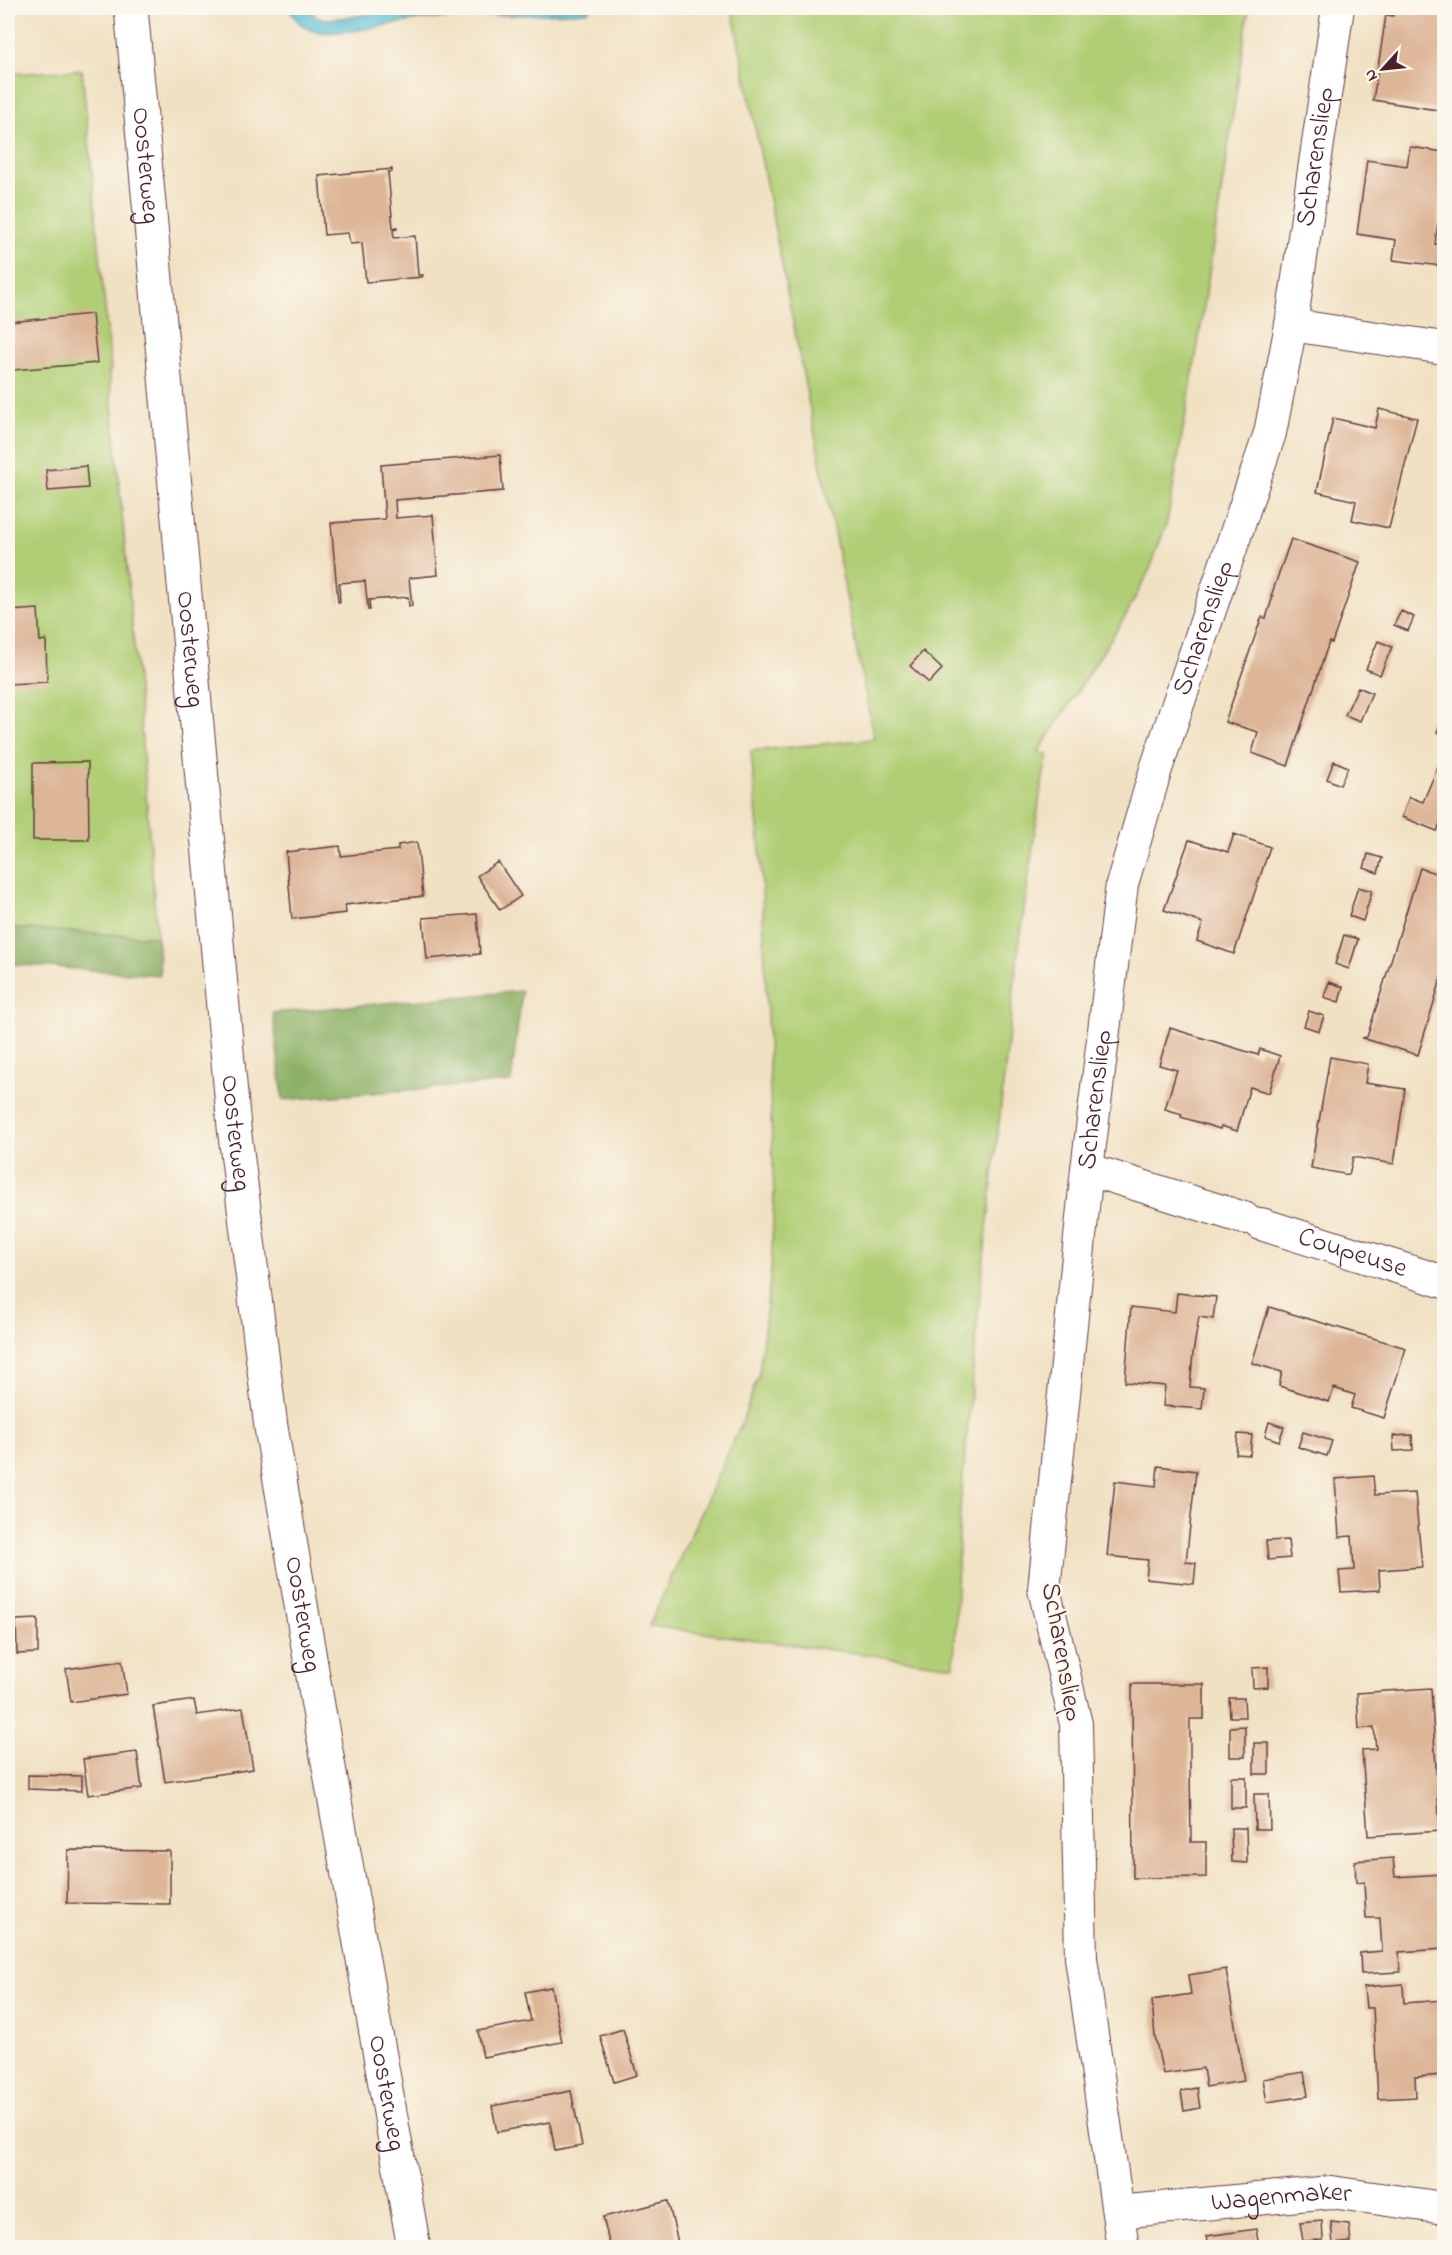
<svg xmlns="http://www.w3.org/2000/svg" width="1452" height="2255" font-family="'Indie Flower',sans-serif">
<rect width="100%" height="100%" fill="#fbf7ec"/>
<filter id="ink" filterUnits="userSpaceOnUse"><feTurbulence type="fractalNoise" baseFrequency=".0167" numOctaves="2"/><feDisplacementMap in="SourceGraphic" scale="12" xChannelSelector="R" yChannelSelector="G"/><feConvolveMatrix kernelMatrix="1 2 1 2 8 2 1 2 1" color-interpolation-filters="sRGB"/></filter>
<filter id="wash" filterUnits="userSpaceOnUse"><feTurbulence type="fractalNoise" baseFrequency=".008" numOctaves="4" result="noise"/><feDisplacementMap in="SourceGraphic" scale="24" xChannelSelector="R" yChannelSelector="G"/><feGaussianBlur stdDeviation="1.35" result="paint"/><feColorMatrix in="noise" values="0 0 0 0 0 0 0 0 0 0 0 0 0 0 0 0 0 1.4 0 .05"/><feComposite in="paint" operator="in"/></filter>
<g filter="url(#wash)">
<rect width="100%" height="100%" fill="#f1e1c3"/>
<!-- green -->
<path fill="#b0ce75" stroke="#7d7650" stroke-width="1.5" d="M732 8H1249L1200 332 1167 522 1150 569 1126 615 1038 753 1048 754 1041 788 1017 961 981 1283 960 1509 954 1666 649 1626 743 1420 759 1373 771 1271 774 1194 761 863 751 751 874 739Z
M82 70 111 370 109 371 138 690 157 937 8 928V74Z"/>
<!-- forest -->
<path fill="#8cb166" stroke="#6b6848" stroke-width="1.5" d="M8 928 157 937 160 975 8 964Z
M522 991 511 1082 283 1100 273 1013Z"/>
<!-- water -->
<path fill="#55bed2" stroke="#506e7e" stroke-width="1.5" d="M289 8H310C312 12 314 16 319 18 331 22 373 13 388 11 452 2 526 7 591 8L586 12C534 15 481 15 429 19 396 21 351 35 320 32 305 31 295 20 289 8Z"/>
<g id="blocks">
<!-- building -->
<path fill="#ddb597" d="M1394 8H1444V111L1373 100 1386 15 1393 16Z
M1410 147 1444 152V178L1435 244 1444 245 1441 266 1393 260 1396 240 1357 234 1367 160 1407 166Z
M392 169V172H388L393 228 397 227V229L393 230 394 238 415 236 418 275H423L422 277 366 282 362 243 350 244 348 233 324 235 319 176Z
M92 314 97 363 13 370 9 322Z
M1379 409 1417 418 1389 528 1352 520 1356 501 1317 492 1333 418 1375 428Z
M500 455 503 491 395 500 396 518 433 515 438 575 409 578 412 606H409L408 597 369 600 370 610H368L365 581 339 583 340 602H338L331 523 385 519 381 465Z
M86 466 88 488 48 491 46 470Z
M1291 539 1360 562 1332 643 1329 642 1288 766 1252 753 1258 732 1225 722 1261 619 1262 617 1266 618 1273 596H1271Z
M38 609 40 641 46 640 47 682 8 684V611Z
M1401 611 1414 617 1408 631 1394 625Z
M1378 641 1392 647 1380 675 1366 669Z
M923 651 942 669 929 683 910 666Z
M1358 687 1372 693 1360 721 1345 715Z
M1444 713V735L1437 732Z
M1444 752V813L1437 831 1402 817 1409 797 1423 802Z
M1334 761 1348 767 1340 785 1327 779Z
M88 762 89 840H33V763Z
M1234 834 1270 847 1234 954 1197 941 1203 923 1164 910 1189 840 1228 852Z
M417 842 423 896 345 905 346 913 292 919 286 852 340 846 341 856 398 850V845Z
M1368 854 1382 858 1378 873 1364 868Z
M498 862 521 896 500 910 477 876Z
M1420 868 1444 876V969L1418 1055 1362 1038 1367 1037Z
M1358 887 1372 891 1363 921 1349 916Z
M477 914 480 954 427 959 423 918Z
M1344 935 1358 939 1349 969 1335 964Z
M1329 982 1343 987 1339 1002 1324 997Z
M1309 1011 1324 1016 1319 1031 1304 1026Z
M1170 1028 1258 1055 1260 1049 1280 1056 1269 1093 1250 1087 1237 1131 1221 1126 1220 1129 1181 1117 1182 1114 1165 1109 1177 1070 1159 1065Z
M1330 1057 1368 1064 1365 1083 1405 1089 1394 1164 1353 1157 1349 1175 1311 1168Z
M1177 1293 1216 1297 1213 1319 1199 1317 1193 1353 1190 1387 1204 1388 1202 1409 1163 1406 1165 1386 1125 1382 1131 1307 1175 1312Z
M1269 1307 1406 1348 1384 1418 1351 1408 1355 1395 1334 1388 1329 1402 1279 1386 1282 1372 1252 1363Z
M1269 1422 1284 1427 1279 1441 1265 1436Z
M1303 1432 1332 1441 1327 1456 1298 1447Z
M1238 1434 1252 1435 1250 1455 1236 1454Z
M1412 1435 1413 1450 1394 1451 1393 1436Z
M1158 1466 1196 1471 1186 1562 1196 1563 1194 1584 1146 1579 1148 1560 1107 1556 1115 1481 1156 1486Z
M1373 1476 1375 1495 1415 1493 1422 1567 1379 1570 1380 1590 1341 1592 1339 1571 1354 1570 1352 1536 1339 1537 1335 1479Z
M1288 1540 1290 1558 1268 1560 1266 1541Z
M38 1619V1653L17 1654 16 1620Z
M122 1661 127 1694 71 1702 66 1669Z
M1268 1667V1687L1253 1688 1252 1668Z
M1132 1684H1204V1719H1190V1769L1191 1842H1206V1877L1133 1878Z
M1431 1688 1440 1831 1368 1836 1362 1750 1376 1749 1374 1727 1359 1729 1357 1693Z
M1229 1698H1244L1245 1717H1230Z
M194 1700 197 1715 243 1708 253 1769 165 1782 153 1706Z
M1245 1726V1757H1230V1727Z
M1254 1743H1269V1774H1254Z
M137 1752 142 1788 88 1795 83 1759Z
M28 1775 82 1776V1791L28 1789Z
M1231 1777H1246V1808H1231Z
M1254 1794H1269L1270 1829H1255Z
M1231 1828H1246L1247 1863 1232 1862Z
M68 1850 170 1851V1904L67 1903Z
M1393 1858 1395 1877 1442 1874 1444 1949 1399 1952 1400 1972 1361 1974 1360 1953 1382 1951 1380 1918H1366L1364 1882 1356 1883 1355 1861Z
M1226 1969 1244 2081 1206 2087 1203 2068 1163 2074 1155 2037 1152 2000 1191 1994 1188 1975Z
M1403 1984 1404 2003 1444 2000V2075L1415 2077 1416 2097 1378 2099 1373 2008H1366L1364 1987Z
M551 1987 562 2042 483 2057 478 2031 531 2021 525 1992Z
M623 2029 637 2075 614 2082 600 2036Z
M1304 2072 1308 2096 1267 2102 1263 2079Z
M1197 2088 1200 2108 1184 2111 1181 2091Z
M571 2091 582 2146 555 2151 550 2122 497 2132 492 2106Z
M668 2201 679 2247H610L603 2217Z
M1322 2221 1323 2240 1303 2241 1300 2223Z
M1331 2222 1349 2224 1351 2242 1333 2244Z
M1256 2229 1259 2247H1209L1207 2236Z"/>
</g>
</g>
<g filter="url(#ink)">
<use href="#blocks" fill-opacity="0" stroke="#633c42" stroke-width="1.5"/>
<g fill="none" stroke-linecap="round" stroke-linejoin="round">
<!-- minor casing -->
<g stroke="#633c42" stroke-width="34">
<g id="minor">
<path d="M1291 325 1444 348"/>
<path d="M1087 1169 1244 1218"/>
<path id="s1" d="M1261 1224 1444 1282"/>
<path id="s2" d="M1118 2212 1331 2192 1444 2208"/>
<path id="s3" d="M1123 2248 1081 1958 1076 1724 1044 1589 1087 1169 1122 884 1156 769 1270 433 1291 325 1338 8"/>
</g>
</g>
<!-- tertiary casing -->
<g stroke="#633c42" stroke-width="35">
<g id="tertiary">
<path id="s4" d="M131 8 234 1127 271 1427 316 1694 414 2248"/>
</g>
</g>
<!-- minor -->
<use href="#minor" stroke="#fff" stroke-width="32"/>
<!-- tertiary -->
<use href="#tertiary" stroke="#fff" stroke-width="33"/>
</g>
</g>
<g text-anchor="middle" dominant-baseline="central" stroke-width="4.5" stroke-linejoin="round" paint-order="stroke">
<!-- street labels -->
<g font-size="27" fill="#4a1f2b" stroke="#fbf7ec">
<text stroke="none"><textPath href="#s3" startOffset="2130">Scharensliep</textPath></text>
<text stroke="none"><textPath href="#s4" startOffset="158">Oosterweg</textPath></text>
<text stroke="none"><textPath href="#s3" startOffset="1644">Scharensliep</textPath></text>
<text stroke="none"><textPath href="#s4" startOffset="644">Oosterweg</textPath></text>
<text stroke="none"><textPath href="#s3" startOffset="1158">Scharensliep</textPath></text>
<text stroke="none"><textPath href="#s4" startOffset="1130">Oosterweg</textPath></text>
<text stroke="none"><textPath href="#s1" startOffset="96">Coupeuse</textPath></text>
<text stroke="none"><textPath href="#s4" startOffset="1616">Oosterweg</textPath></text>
<text transform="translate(1061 1652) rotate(80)">Scharensliep</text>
<text stroke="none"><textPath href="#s4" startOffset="2102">Oosterweg</textPath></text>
<text stroke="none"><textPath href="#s2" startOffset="164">Wagenmaker</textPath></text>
</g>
</g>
<!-- margin -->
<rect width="1452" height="2255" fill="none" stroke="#fbf7ec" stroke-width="30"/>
<!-- north arrow -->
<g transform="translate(1383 69) rotate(243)" stroke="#fbf7ec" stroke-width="4.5" paint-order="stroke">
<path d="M0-4.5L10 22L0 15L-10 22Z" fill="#4a1f2b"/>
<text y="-9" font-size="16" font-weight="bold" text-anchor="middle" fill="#4a1f2b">N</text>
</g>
</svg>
